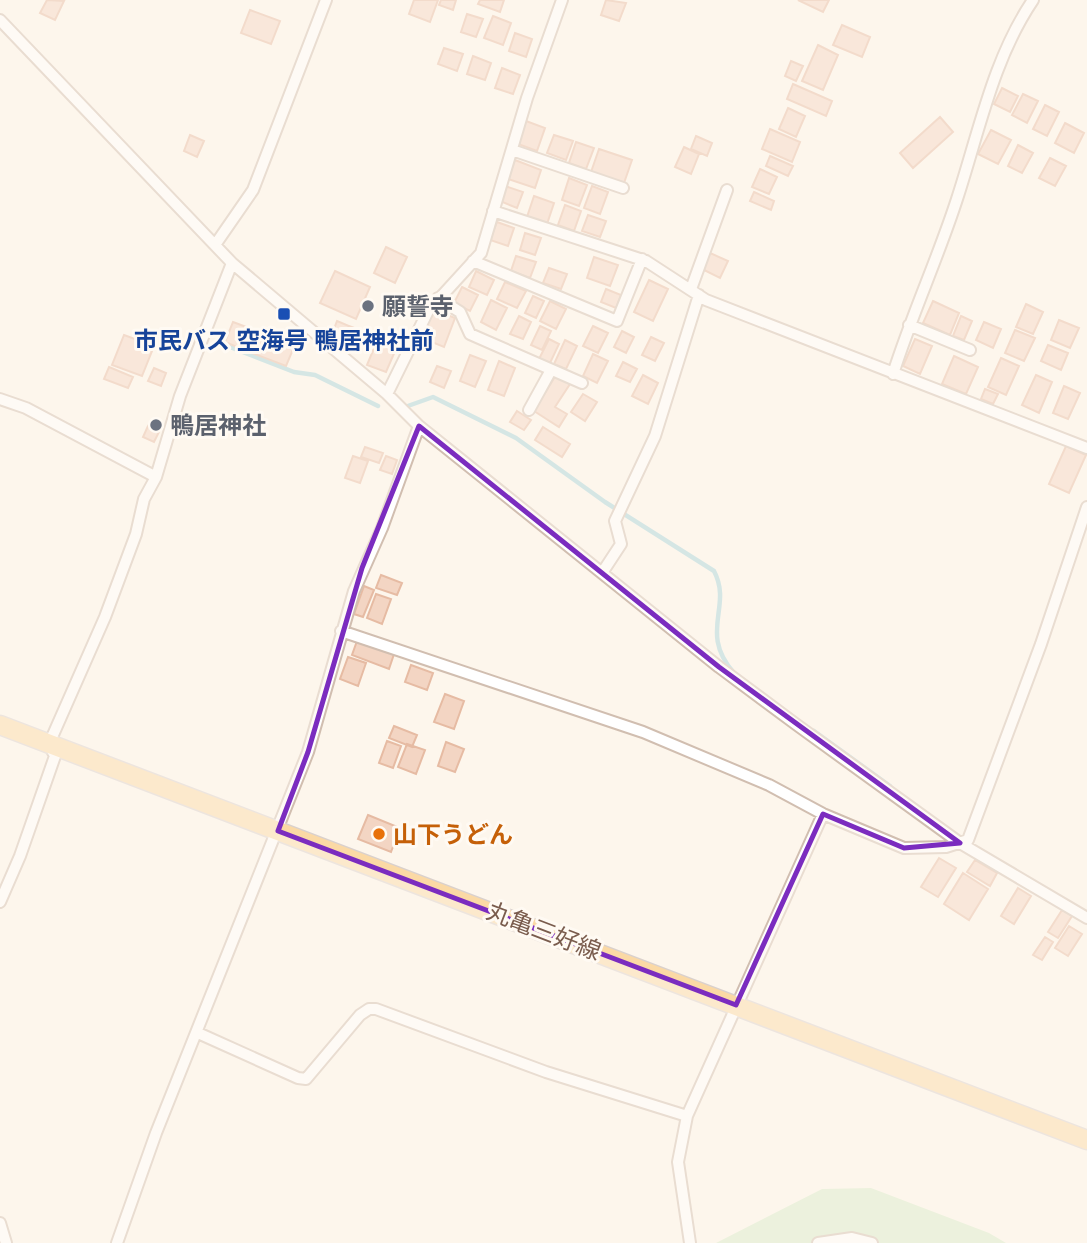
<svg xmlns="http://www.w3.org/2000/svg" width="1087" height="1243" font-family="'Space Grotesk','Noto Sans JP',sans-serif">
<rect width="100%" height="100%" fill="#fdf6ec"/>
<!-- green -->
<path fill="#d8ecc9" d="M871 1188 989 1233 1006 1243H716L822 1189Z"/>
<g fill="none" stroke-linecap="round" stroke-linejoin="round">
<!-- stream -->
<path stroke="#a5d3da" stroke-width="4.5" d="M217 342 294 372 315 375 378 406
M405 407 433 397 516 438 605 502 714 571C733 607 698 632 734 673
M814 731 890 786"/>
</g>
<!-- building -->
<path fill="#f3d5c3" stroke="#e6bba3" stroke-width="2" d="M47 0 64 1 55 20 40 13Z
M414 0H438L430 22 409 14Z
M441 0H456L453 10 439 5Z
M480 0H504L500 12 478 4Z
M606 0 626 3 619 21 601 15Z
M798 0H829L823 12Z
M250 10 280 21 271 44 241 33Z
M467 14 483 19 476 37 461 32Z
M493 16 511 23 503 45 484 38Z
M842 25 870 37 862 57 833 45Z
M515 33 532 39 526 57 509 51Z
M818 45 838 55 823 90 802 81Z
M444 48 463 54 457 71 438 64Z
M473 56 491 63 485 80 467 74Z
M791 61 803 66 796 81 785 76Z
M502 68 520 75 513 94 495 88Z
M793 84 832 101 826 116 787 99Z
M1002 88 1018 96 1010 112 994 104Z
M1023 94 1038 101 1027 123 1012 115Z
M1045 105 1059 112 1047 136 1033 129Z
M788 108 805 116 796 137 779 129Z
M940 117 953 132 913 168 900 153Z
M526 121 545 128 537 151 518 144Z
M1065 123 1084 133 1074 153 1055 143Z
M770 129 800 142 792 162 762 149Z
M991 130 1011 140 998 164 978 154Z
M190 135 204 141 197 157 184 151Z
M554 135 573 141 566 160 547 153Z
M696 136 712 143 707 156 691 149Z
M576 142 594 148 586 169 569 163Z
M1018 145 1033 153 1022 173 1008 166Z
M684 147 699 154 691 174 675 167Z
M599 149 632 160 624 183 591 172Z
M770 156 793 166 788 176 766 166Z
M1050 158 1066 166 1055 186 1039 178Z
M515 160 541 170 535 188 508 179Z
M760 169 777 177 769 194 752 187Z
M569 178 587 185 579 206 562 200Z
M505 186 523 192 517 208 500 201Z
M592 186 608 192 600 214 584 208Z
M754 192 774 201 771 210 750 201Z
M534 196 554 203 547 224 527 217Z
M565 205 581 211 574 231 558 225Z
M588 215 606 221 600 237 582 231Z
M497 222 514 228 508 246 490 240Z
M525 233 541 238 535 255 520 250Z
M386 247 407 257 395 283 374 273Z
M710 253 728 261 720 278 702 269Z
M516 256 536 262 530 278 511 271Z
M594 257 618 265 610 286 587 278Z
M549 268 567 274 561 289 543 283Z
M335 271 370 287 356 319 320 303Z
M476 271 494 280 487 295 469 287Z
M649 280 668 289 653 321 634 312Z
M505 282 526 291 517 308 497 299Z
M462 287 478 295 470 311 454 303Z
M606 289 621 295 616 308 601 302Z
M533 296 544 301 536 318 525 313Z
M491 300 507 308 496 330 481 322Z
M550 301 566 309 556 329 540 321Z
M933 301 959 313 950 335 923 323Z
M1026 304 1043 312 1033 334 1016 327Z
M433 309 455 318 444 347 422 338Z
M519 316 531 322 523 339 510 334Z
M961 316 972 321 964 340 953 336Z
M1059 320 1079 328 1070 348 1051 340Z
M337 321 349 326 346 334 334 329Z
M233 322 257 331 249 352 225 342Z
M984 322 1001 329 993 348 976 340Z
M349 326 360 330 355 342 344 338Z
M540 326 551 331 542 350 531 345Z
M593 326 608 333 598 353 583 346Z
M1015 330 1035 338 1024 361 1005 353Z
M364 331 372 335 369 343 360 340Z
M622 331 634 337 626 353 614 347Z
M260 334 294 347 286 366 252 353Z
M124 335 154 346 142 376 112 365Z
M651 337 664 343 655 361 642 355Z
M549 339 559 344 550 363 539 359Z
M915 339 932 346 920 374 903 366Z
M565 340 577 346 566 369 554 364Z
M377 341 396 349 386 372 367 365Z
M1048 345 1068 353 1061 370 1041 361Z
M593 354 608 361 597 383 583 376Z
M470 355 486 361 475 387 460 381Z
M954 356 978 367 966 394 942 384Z
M1001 358 1019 366 1006 395 988 387Z
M499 361 515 368 504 396 488 390Z
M623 362 637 369 630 382 616 376Z
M437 366 451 371 444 388 430 382Z
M109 367 133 377 128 388 104 379Z
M154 368 166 373 161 386 148 381Z
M556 375 570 384 555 407 567 414 559 427 534 411Z
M643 375 658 383 648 404 632 396Z
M1036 375 1052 382 1039 413 1022 405Z
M1064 386 1080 393 1068 419 1053 413Z
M985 389 998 394 993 404 981 399Z
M583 394 597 402 585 421 571 412Z
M517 411 531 420 524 430 510 422Z
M148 426 159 432 154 442 143 437Z
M543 427 570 444 562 457 535 440Z
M1066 446 1086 455 1069 493 1049 484Z
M365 447 383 453 379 463 361 457Z
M353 456 368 461 360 483 345 478Z
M386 456 397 460 392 474 380 470Z
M381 575 402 583 397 595 376 588Z
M364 586 374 590 363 617 354 614Z
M376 594 391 599 382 624 367 618Z
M357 641 394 654 389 669 352 655Z
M348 657 366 663 358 686 340 679Z
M411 665 433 673 427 690 405 682Z
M445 694 464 701 454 729 434 722Z
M394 726 417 735 412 747 389 738Z
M387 741 401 746 393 768 379 763Z
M446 742 464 749 455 772 438 766Z
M407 744 425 750 416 774 398 767Z
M368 815 400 828 391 852 358 839Z
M939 858 956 868 938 897 921 887Z
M975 860 997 873 990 886 967 872Z
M963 873 988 889 969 920 944 904Z
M1018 888 1031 896 1014 924 1001 916Z
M1062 910 1072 916 1058 938 1048 932Z
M1069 926 1082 934 1068 956 1055 948Z
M1045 937 1053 942 1042 960 1033 955Z"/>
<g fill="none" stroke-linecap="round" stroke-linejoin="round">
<!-- minor casing -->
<g stroke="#d1beb0" stroke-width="14">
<path id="minor" d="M0 20 232 263 387 394 419 426 719 667 797 725 960 843 1087 918
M512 150 623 188
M493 211 646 261 706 300 1087 448
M215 245 253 190 326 0
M473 261 617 321 642 259
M691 289 727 190
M438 298 460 312 470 334 582 383
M909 325 970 350
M893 374C912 314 938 258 957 199 979 132 993 59 1033 0
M387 394 428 311 481 253 527 98 562 0
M0 399 26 408 156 477
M529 410 551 370
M602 573 621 544 615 521 655 436 699 295
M341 631 643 732 769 785 823 814 904 848 946 847 968 840 1041 644 1087 507
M0 902 20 856 55 756 49 744 105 617 136 534 144 499 156 477 180 396 232 263
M198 1033 298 1078 306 1079 360 1015 369 1009H376L546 1072 687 1116
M0 1223 6 1243
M117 1243 156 1133 308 752 354 591 382 528 419 426
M690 1243 678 1162 687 1116 823 814
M818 1243 852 1238 872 1243"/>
</g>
<!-- primary casing -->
<g stroke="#dad1cd" stroke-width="21">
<path id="primary" d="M0 725 1087 1140"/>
</g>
<!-- minor -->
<use href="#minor" stroke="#fff" stroke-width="10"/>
<!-- primary -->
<use href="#primary" stroke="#fbd9a5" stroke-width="18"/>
</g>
<!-- marked area -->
<path d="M0 0H1087V1243H0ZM419 426 719 667 960 843 904 848 823 814 736 1005 278 831 308 752 362 568Z" fill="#fdf6ec" fill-opacity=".55" fill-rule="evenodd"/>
<path fill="none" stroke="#7b2cbf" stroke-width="5" stroke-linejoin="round" d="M419 426 719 667 960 843 904 848 823 814 736 1005 278 831 308 752 362 568Z"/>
<!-- markers -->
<g fill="#6b7280" stroke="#fffaf3" stroke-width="2.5">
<circle cx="368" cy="306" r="7"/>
<circle cx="156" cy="425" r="7"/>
</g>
<rect fill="#1a4fb4" stroke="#fffaf3" stroke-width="2.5" x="277" y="307" width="14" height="14" rx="3.5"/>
<circle fill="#e8710a" stroke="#fffaf3" stroke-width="2.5" cx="379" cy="834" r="7"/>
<g text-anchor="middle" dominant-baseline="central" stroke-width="6" stroke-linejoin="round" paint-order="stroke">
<!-- worship labels -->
<g font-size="24" font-weight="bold" fill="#5b616d" stroke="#fffaf3" text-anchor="start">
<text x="382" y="306">願誓寺</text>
<text x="170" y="425">鴨居神社</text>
</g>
<!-- transit labels -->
<g font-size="24" font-weight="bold" fill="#164399" stroke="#fffaf3">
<text x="284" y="340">市民バス 空海号 鴨居神社前</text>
</g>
<!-- food labels -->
<g font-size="24" font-weight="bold" fill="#c56008" stroke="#fffaf3" text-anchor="start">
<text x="393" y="834">山下うどん</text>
</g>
<!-- street labels -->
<g font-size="24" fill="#7a5c4d" stroke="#fffaf3">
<text transform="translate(544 931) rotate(21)">丸亀三好線</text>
</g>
</g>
</svg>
